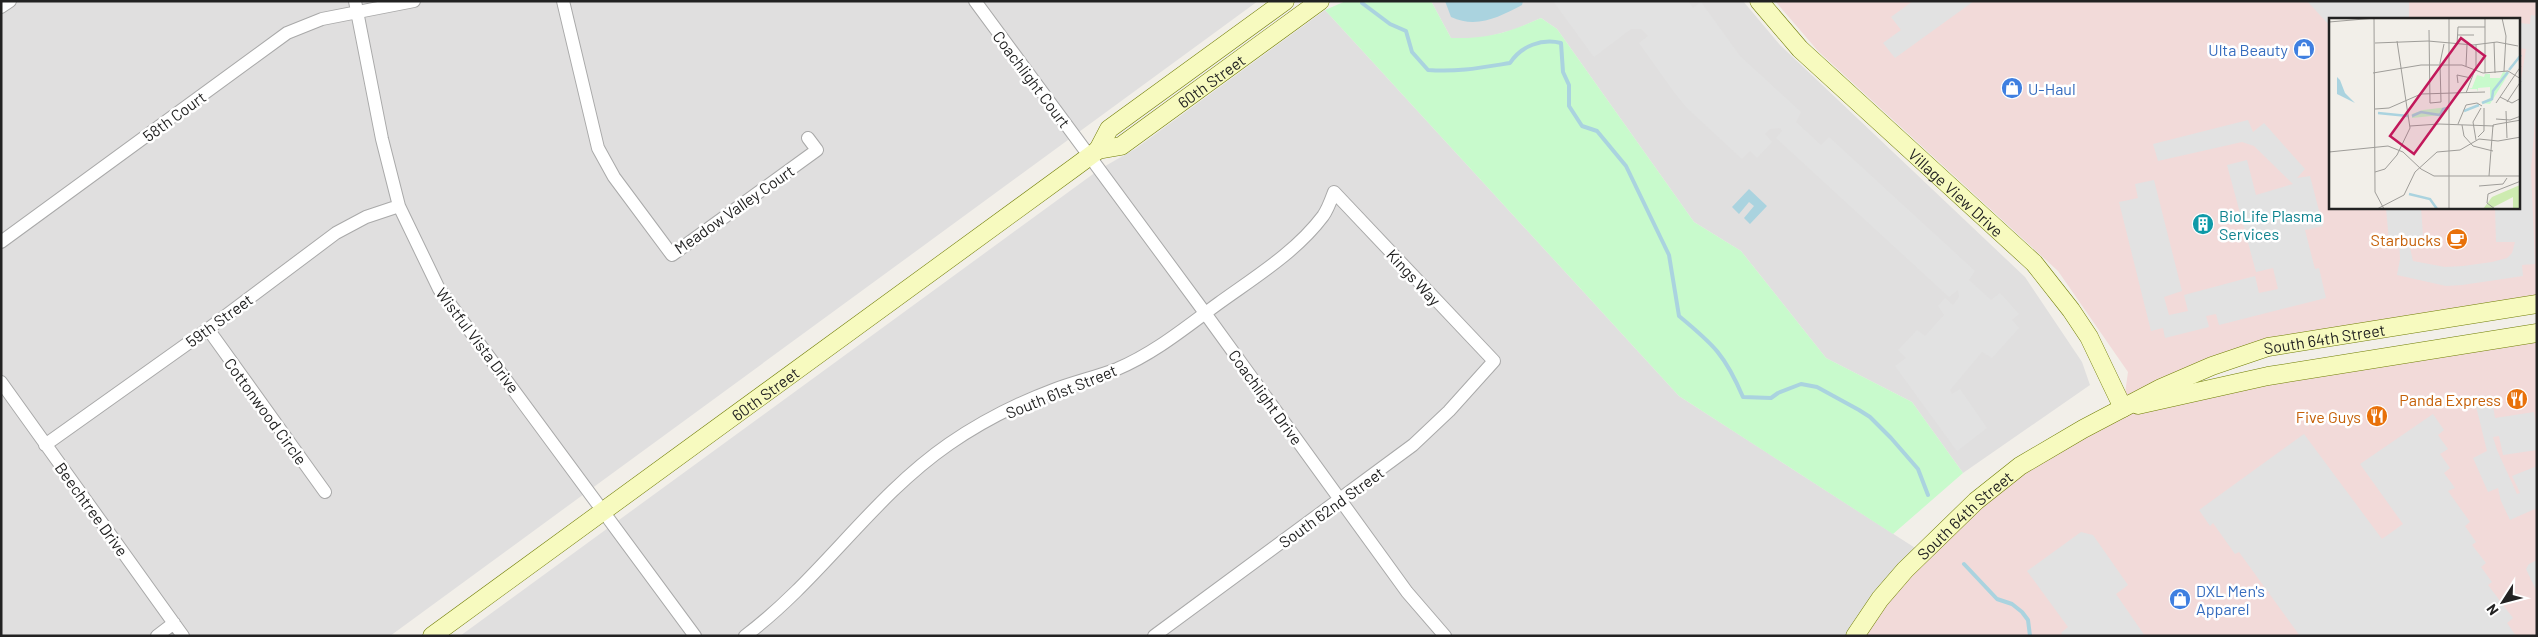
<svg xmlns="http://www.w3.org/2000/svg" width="2538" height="637" font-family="Barlow,sans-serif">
<rect width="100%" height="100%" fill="#f2efe9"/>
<!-- residential -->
<path fill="#e0dfdf" d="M1 1H1258L390 636H1Z
M1431 1H1743L1780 45 2025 277 2082 362 2090 385 1963 473 1912 402 1826 358 1741 251 1694 222 1557 29 1541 18 1516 29 1479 39 1451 38Z
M1325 10 1679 396 1923 553 1855 636H460L1100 169 1135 149Z"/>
<!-- commercial -->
<path fill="#f2dad9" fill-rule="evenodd" d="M1775 1H2537V306L2268 347 2125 407 2537 333V636H1855L1976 501 2123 408 2128 372 2058 271 1818 51ZM2330 19H2519V208H2330Z"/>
<!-- park -->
<path fill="#c8facc" d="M1346 1H1431L1451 38C1487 39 1508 33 1541 18L1557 29 1694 222 1741 251 1826 358 1912 402 1963 473 1893 534 1679 396 1325 10Z"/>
<!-- parking -->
<path fill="#e2e2e2" d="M1553 1H1688L1693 8 1701 2 1740 56 1801 112 1796 122 1821 145 1829 137 1975 271 1969 280 1991 300 2000 293 2019 314 2012 320 2019 328 1992 358 1982 352 1950 390 1952 394 1960 389 1987 428 1957 451 1895 366 1906 358 1898 350 1917 330 1925 336 1944 315 1938 306 1945 298 1953 305 1959 297 1958 290 1949 297 1776 138 1782 131 1780 128 1770 129 1765 134 1772 142 1757 158 1750 151 1742 159 1686 107 1674 92 1639 43 1648 36 1641 29H1631L1594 57Z
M1913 1H1974L1895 58 1883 43 1901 30 1891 17Z
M2307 1H2409V19H2330V26Z
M2531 15 2537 16V97L2531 170 2535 264 2522 265 2523 276 2462 285 2446 286 2397 275 2400 259 2399 241 2389 242 2386 208H2421L2423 235 2408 239 2413 261 2445 267 2463 266 2492 262 2507 258 2512 253 2515 242H2496L2495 208H2519V80H2521L2526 49 2519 48V23L2530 24Z
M2248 120 2253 132 2264 123 2305 169 2297 178 2310 176 2323 226 2305 230 2315 269 2319 268 2326 298 2219 325 2216 314 2206 316 2209 327 2165 338 2163 328 2151 331 2119 202 2138 198 2135 184 2154 180 2182 291 2164 297 2169 315 2188 311 2184 295 2255 276 2259 293 2278 289 2273 268 2256 272 2227 165 2247 160 2256 195 2293 184 2254 146 2242 142 2158 161 2153 144Z
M2492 399 2495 418 2534 412 2537 430V450L2503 455 2499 436 2493 437 2497 450 2517 494 2520 493 2512 476 2537 466V508L2510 520 2501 501 2498 488 2488 492 2473 458 2487 451 2475 402Z
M2433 414 2444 430 2438 435 2448 449 2440 454 2450 468 2444 473 2455 488 2448 491 2470 522 2465 526 2476 542 2472 545 2486 563 2481 567 2492 582 2488 585 2513 618 2507 623 2516 636H2300L2239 552 2235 554 2213 523 2210 526 2199 510 2304 434 2382 539 2403 524 2360 464Z
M2081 532 2093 535 2128 585 2116 594 2145 636H2063L2061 633 2068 627 2027 571Z
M2537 560V589L2535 588 2526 569 2529 564Z"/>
<!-- water -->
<path fill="#aad3df" d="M1445 1H1523L1522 5C1499 17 1477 29 1451 17Z
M1749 189 1767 206 1750 224 1744 218 1754 206 1749 202 1739 214 1732 207Z"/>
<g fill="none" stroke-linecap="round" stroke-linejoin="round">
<!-- stream -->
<path stroke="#aad3df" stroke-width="4" d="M1362 3 1390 24 1406 31 1412 52 1428 70C1459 72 1479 68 1510 63 1521 46 1542 38 1561 43L1563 72 1569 85V106L1582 126 1597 131 1626 166 1669 255 1679 316C1714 345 1725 355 1743 397L1771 398 1778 393 1801 384 1817 387 1859 410 1870 417 1891 438 1918 469 1928 495
M1964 564 1997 599 2012 604 2022 612 2028 620 2030 636"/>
<!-- street casing -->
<g stroke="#a9a9a9" stroke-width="14">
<path id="street" d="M355 1 382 139 399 206 439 289 695 636
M563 1 598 148 614 177 672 255 817 150 808 138
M975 1 1197 302 1407 592 1445 636
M1 7 10 1
M1 242 287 33 322 19 414 1
M208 329 325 492
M1 382 183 636
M45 445 208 329 336 233 366 217 399 206
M157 636 174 623
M745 636C821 579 871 498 949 444 981 422 1016 404 1053 390 1074 382 1096 377 1117 369 1155 353 1186 327 1219 303 1255 277 1296 252 1323 216 1328 209 1331 200 1334 192L1494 361 1449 411 1413 445 1154 636"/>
</g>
<!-- secondary casing -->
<g stroke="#707d05" stroke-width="19">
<g id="secondary">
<path id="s1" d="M1759 1 1800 49 2034 263 2071 310 2089 337 2123 408"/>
<path d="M1098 150 1109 129 1285 1"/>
<path d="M2138 405 2268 376 2537 333"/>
<path id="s2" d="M432 636 1075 167 1098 150 1121 146 1320 1"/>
<path id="s3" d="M1855 636 1880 599 1905 570 1976 501 2020 466 2083 429 2161 388 2212 366 2268 347 2537 304"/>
</g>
</g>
<!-- street -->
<use href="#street" stroke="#fff" stroke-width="12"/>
<!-- secondary -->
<use href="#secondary" stroke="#f7fabf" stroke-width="18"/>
</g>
<!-- icons -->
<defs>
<g id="shop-disc" transform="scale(1.125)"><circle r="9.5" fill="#3f7fe0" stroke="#fff"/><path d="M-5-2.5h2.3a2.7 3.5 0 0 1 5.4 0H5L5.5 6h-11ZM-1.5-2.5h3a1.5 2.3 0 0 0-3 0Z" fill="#fff"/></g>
<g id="building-disc" transform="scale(1.125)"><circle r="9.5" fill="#0f9aa8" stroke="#fff"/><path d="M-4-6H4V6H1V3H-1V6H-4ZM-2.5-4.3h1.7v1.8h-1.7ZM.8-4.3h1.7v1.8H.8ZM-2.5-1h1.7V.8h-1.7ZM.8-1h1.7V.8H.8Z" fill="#fff"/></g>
<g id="cafe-disc" transform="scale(1.125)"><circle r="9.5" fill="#e8710a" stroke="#fff"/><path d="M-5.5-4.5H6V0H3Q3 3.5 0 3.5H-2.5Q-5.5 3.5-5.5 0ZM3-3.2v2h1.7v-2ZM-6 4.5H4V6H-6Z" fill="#fff"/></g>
<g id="restaurant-disc" transform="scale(1.125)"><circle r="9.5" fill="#e8710a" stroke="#fff"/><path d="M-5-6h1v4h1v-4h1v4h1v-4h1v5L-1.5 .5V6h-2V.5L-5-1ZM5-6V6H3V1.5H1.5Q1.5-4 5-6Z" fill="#fff"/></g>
</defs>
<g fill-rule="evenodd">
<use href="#shop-disc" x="2304" y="49"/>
<use href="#shop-disc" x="2012" y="88"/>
<use href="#building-disc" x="2203" y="224"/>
<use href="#cafe-disc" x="2457" y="239"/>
<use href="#restaurant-disc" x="2517" y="399"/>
<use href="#restaurant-disc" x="2377" y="416"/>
<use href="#shop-disc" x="2180" y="599"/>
</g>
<g text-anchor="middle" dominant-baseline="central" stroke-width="5" stroke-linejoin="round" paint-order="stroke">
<!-- shop labels -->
<g font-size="16" fill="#366cbe" stroke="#fff" text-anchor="start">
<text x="2288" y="49" text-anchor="end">Ulta Beauty</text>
<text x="2028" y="88">U-Haul</text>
<text x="2196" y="590">DXL Men's<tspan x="2196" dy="18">Apparel</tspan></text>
</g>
<!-- street labels -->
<g font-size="16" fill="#222" stroke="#fff">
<text transform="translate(1032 79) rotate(53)">Coachlight Court</text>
<text stroke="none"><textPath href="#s2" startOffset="959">60th Street</textPath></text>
<text transform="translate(174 116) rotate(-36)">58th Court</text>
<text stroke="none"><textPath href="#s1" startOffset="275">Village View Drive</textPath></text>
<text transform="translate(734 209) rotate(-35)">Meadow Valley Court</text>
<text transform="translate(1414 277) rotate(47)">Kings Way</text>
<text transform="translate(219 320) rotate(-36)">59th Street</text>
<text stroke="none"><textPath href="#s3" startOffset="571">South 64th Street</textPath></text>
<text transform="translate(478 340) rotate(53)">Wistful Vista Drive</text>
<text transform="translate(1061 391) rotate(-22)">South 61st Street</text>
<text stroke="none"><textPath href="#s2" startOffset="412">60th Street</textPath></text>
<text transform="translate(1266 397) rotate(54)">Coachlight Drive</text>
<text transform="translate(266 411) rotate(54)">Cottonwood Circle</text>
<text transform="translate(1331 507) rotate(-36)">South 62nd Street</text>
<text transform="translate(92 509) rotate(54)">Beechtree Drive</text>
<text stroke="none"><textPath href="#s3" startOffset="164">South 64th Street</textPath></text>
</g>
<!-- culture labels -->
<g font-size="16" fill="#0d838f" stroke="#fff" text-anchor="start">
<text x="2219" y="215">BioLife Plasma<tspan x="2219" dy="18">Services</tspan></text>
</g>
<!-- food labels -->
<g font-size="16" fill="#c56008" stroke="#fff" text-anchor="end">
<text x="2441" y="239">Starbucks</text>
<text x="2501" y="399">Panda Express</text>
<text x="2361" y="416">Five Guys</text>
</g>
</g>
<!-- overview -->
<g transform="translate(2329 18)">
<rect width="191" height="191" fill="#f2efe9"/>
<path d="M191 167V191H184V179L161 191H154L163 179Z" fill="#cdebb0"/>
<path d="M174 54 180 55 161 86 152 85 161 80V69L149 70V74L148 71H138L143 70 148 57 155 59 156 56H161V60H171ZM119 89 118 94 114 93 112 97 83 100V96L94 92Z" fill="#c8facc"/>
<path d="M8 59 11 62 16 75 26 85 8 76Z" fill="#aad3df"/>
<path fill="none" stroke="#aad3df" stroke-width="2.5" d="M180 52 192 37M153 85 163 81 164 73 179 54M135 93 150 87M49 95 79 98M83 98 92 94 111 97 114 91 118 90M80 176 101 181 108 191"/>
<path fill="none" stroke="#9f9d99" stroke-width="1" d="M45 0 46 174 55 191M120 0V167M156 0V55M173 0 177 18 175 53M0 4 47 0M100 12 101 85 112 84 111 45 115 26M128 17H145M165 24 166 55M46 25 99 23 144 27 168 24 189 28M128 27 129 9H156M137 48 138 27M44 55 92 47H133L154 55 179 53 192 61M129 65 128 57 142 60M137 75 147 49V27M171 79 183 85 192 80M178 84 192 63M167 85 192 48M46 91 60 90 92 76 156 74M177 93 178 120M167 101 181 102 192 98M129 106 137 87 148 85 153 88M169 106 192 102M133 107 135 118 144 128 164 133M81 108 110 106 165 108M149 119 155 113V90M150 121 169 123 192 119M147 122 144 104 152 90M0 134 59 128 74 134 92 151 105 158H192M46 154 56 151 68 137 81 110 68 23M160 158 164 107 169 106M150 168 174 166 178 160M48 191 75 177 86 154 108 134 131 132 150 121M120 191V167M166 191 158 185 159 176 192 163"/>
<path fill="#c2185b" fill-opacity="0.15" stroke="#c2185b" stroke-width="2.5" d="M132 20 156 38 85 136 61 118Z"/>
<rect width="191" height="191" fill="none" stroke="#222" stroke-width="2.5"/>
</g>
<!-- border -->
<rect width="2538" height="637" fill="none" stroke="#222222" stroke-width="5"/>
<!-- north arrow -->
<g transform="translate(2503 602) rotate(234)" stroke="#ffffff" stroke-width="4" paint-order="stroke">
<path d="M0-4L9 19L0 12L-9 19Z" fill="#222222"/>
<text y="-8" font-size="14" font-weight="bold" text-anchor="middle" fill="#222222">N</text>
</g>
</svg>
